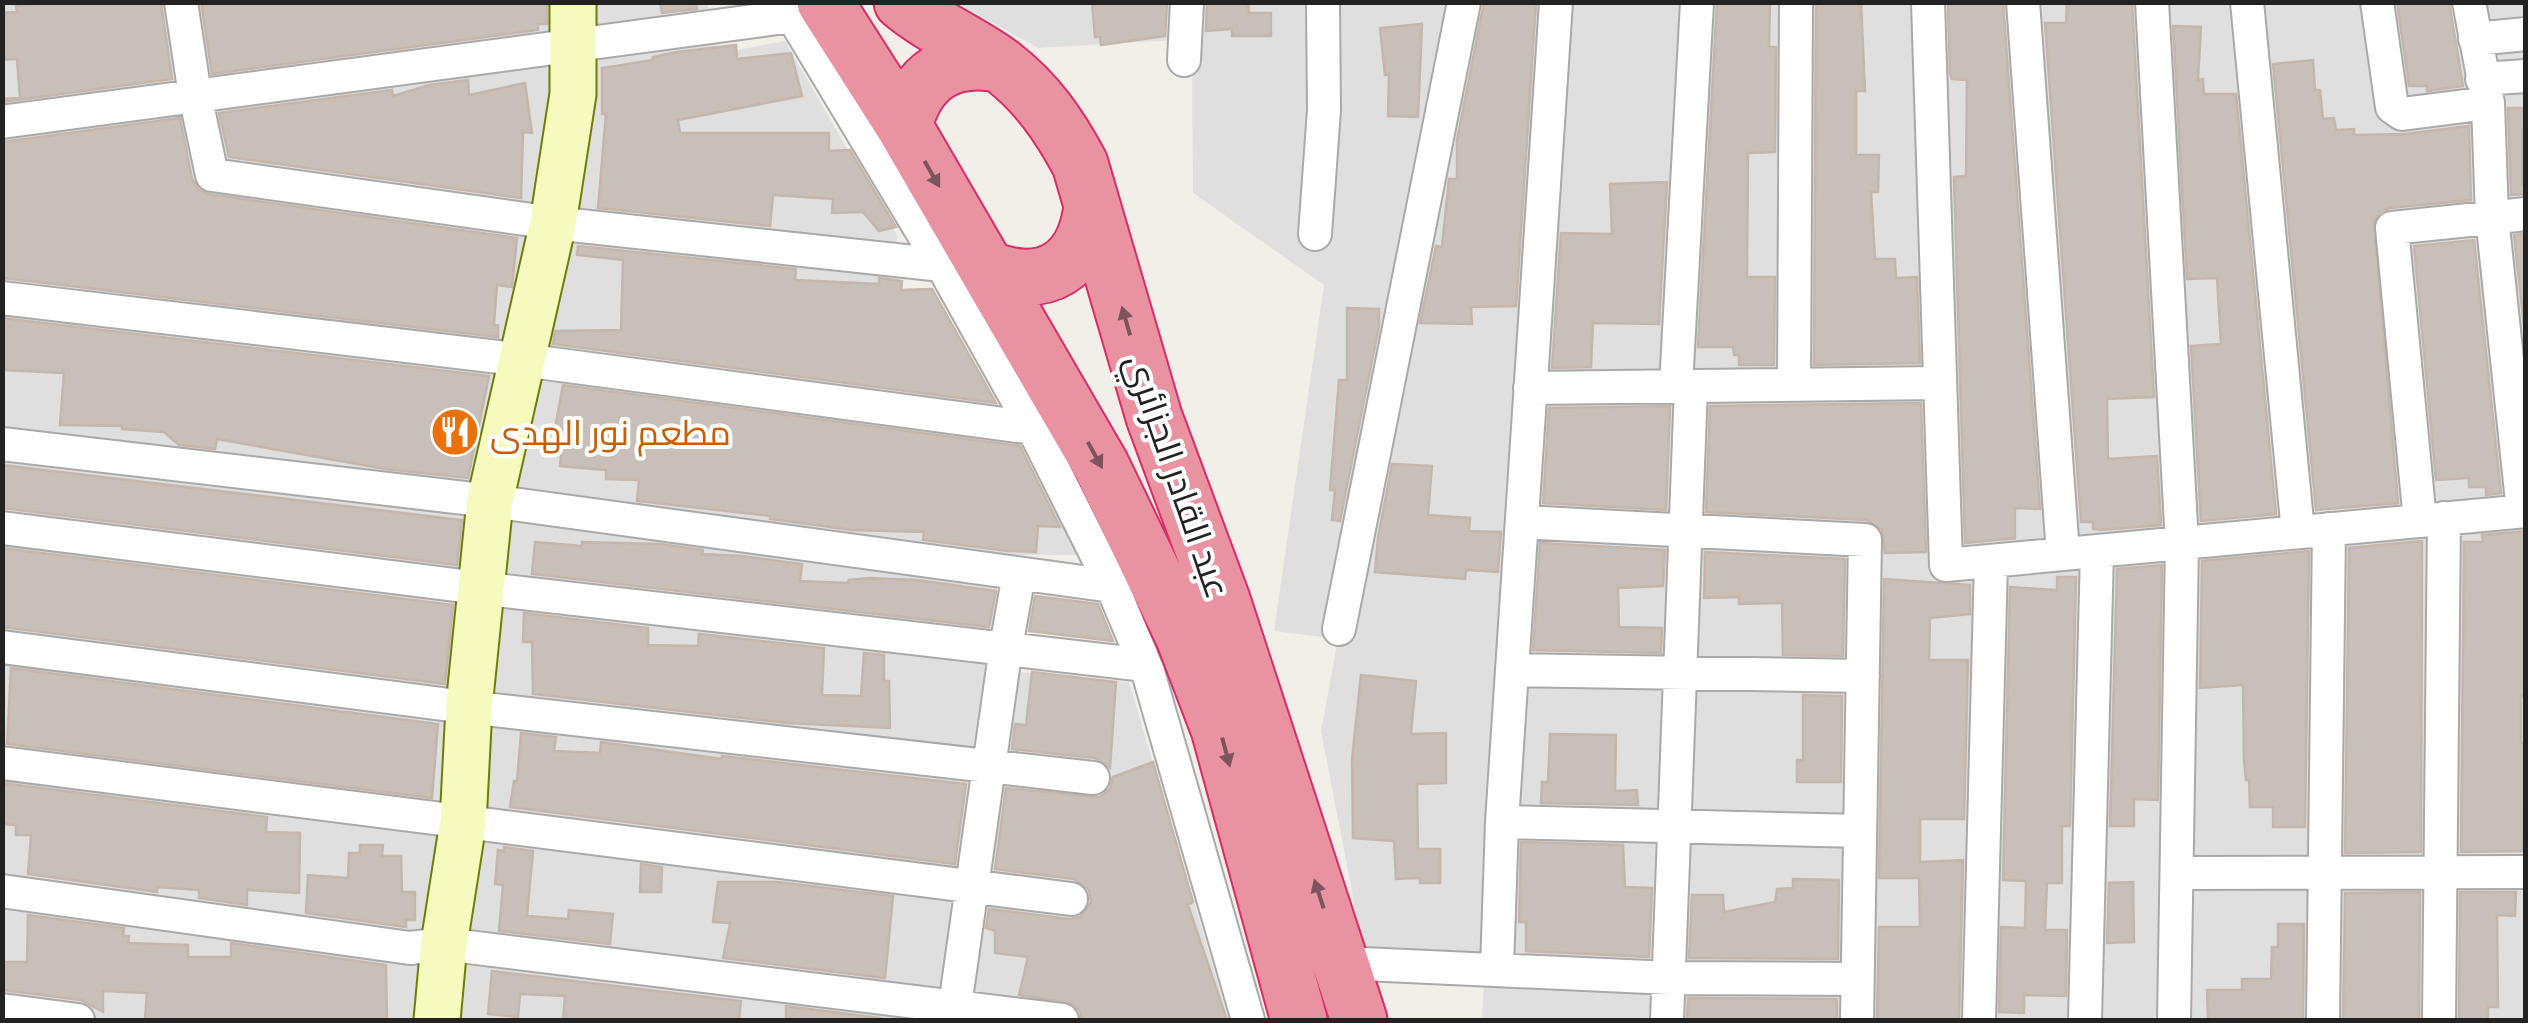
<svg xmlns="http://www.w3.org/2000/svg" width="2528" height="1023" font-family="'Archivo Narrow',Cairo,sans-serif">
<rect width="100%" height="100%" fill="#f2efe9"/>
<!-- residential -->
<path fill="#e0dfdf" d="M707 2 721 53 785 41 897 235 901 339 967 350 1080 555H1002L985 669 1129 682 1229 1020H3L2 3Z
M958 3H2525V1020H1482L1485 960 1366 964 1321 731 1338 639 1274 631 1324 285 1193 193 1192 39 1038 48Z"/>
<!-- building -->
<path fill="#c7bfb8" stroke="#c4b6ab" stroke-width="2.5" d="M54 2H161L172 79 2 102V99L20 98 17 59 2 60V13L17 12 16 6Z
M201 2H547V24H538V30L212 74Z
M660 2H696L697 9 662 13Z
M1092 2H1167L1165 36 1101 45 1100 37H1095Z
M1207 2H1248L1249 13H1271V36H1232V29L1206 31Z
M1484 2H1536L1516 306 1471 307 1472 324 1420 323 1436 246 1442 247 1449 179H1457V140Z
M1717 2H1770L1769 47H1776L1775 152 1748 153 1747 277H1775L1774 365H1739V355H1734L1733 347H1698Z
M1816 2H1861L1865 91H1856V155H1879L1878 192H1871L1875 259H1895L1896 278 1917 277 1920 363 1814 365Z
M1948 2H2003L2040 509 2015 508V538L1965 543 1954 177 1966 176 1967 80 1952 79 1950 73Z
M2067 2H2132L2154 397 2107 399 2108 459 2157 456 2161 525 2101 530 2093 529V522H2081L2045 23H2066Z
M2397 2H2449L2463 86 2427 91V86H2409Z
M1422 24 1418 117 1388 116 1389 74 1385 75 1380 28Z
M2173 26 2201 27 2198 80 2203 79 2204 94H2236L2276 514 2201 521 2191 346 2221 344 2217 278 2187 279Z
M736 45 737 59 791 53 802 96 678 120 680 133H829V151L850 150 896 227 879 231 863 212 832 213 833 199 773 195 770 226 598 208 606 114H602V68L653 60V57L677 52Z
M2313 60 2315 90H2320L2323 119 2334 118 2336 130 2354 129V135L2405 134 2469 126 2471 200 2390 208 2380 212 2374 221 2398 503 2316 510 2273 64Z
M468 80 469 95 525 83 532 133 523 132 521 198 229 157 219 113 392 90 393 96 429 85Z
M2508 108H2526V129H2522V185H2526V194L2511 195Z
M180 118 192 179 198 189 208 194 517 238 512 287 497 285 494 324 498 325V337L2 278V142Z
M1667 182 1659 324 1593 323 1591 367 1552 368 1561 233 1612 234 1610 184Z
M2526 234V344L2514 235Z
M2474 240 2501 493 2486 495V487H2469V478L2436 480 2414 246Z
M578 246 796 269 795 280 879 284V278L902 281 901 290 932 289 996 403 553 344 555 331 621 330 623 260 577 255Z
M1347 308 1379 309V326L1340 521 1332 520 1335 490H1330L1339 380H1347Z
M2 318 489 376 468 478 385 469 217 439 215 449 179 445 164 432 122 429V426L60 425 64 373 2 370Z
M563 385 1020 446 1060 527 1038 526 1036 552 1008 551 923 540 924 532 852 530 770 519V516L637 501 639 480 606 479V470L560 466 563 430 555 428Z
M1921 403 1926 552 1885 553 1882 530 1866 520 1706 512 1710 406Z
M1670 406 1666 510 1543 503 1549 408Z
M1392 464 1432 466 1428 515 1470 518 1469 531 1501 532 1498 572 1466 570 1465 579 1375 572 1378 538Z
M2 465 462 520 457 565 2 508Z
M2526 531V696H2521V743L2526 742 2523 851 2461 852 2464 542H2483L2482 535Z
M2422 541 2421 852 2345 853 2349 548Z
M535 542 582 546V542L661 544 703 550 702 554 742 556 802 564 800 581 848 583 849 580 869 578 917 580 996 591 989 627 532 574Z
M1540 543 1665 550 1663 586 1618 588 1619 627 1662 628 1661 653 1533 650Z
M2 548 453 605 445 684 2 627Z
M2309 551 2305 827H2273V807H2250L2249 780H2246L2244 760 2243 685 2200 688 2202 561Z
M1705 552 1845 559 1843 656 1783 655 1782 603 1739 604V597L1704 598Z
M2162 565 2158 800 2134 799V826H2110L2117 569Z
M2057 577H2076L2070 826H2062V883H2047L2045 930H2067L2066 996 2024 995V1013L1999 1012 2001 927 2025 928 2026 881 2003 880 2010 587 2057 590Z
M1884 579 1970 585V614L1930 618 1929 660H1968L1964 819H1920V862L1963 860 1959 1020H1877L1879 927H1920L1919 878H1879Z
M1035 596 1098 604 1113 641 1029 631Z
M524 613 648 628V645L698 646 699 634 824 648 822 695 861 696 864 653 884 655V681H889L890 728 787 723 533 694 532 642H523Z
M11 668 438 724 432 798 7 744Z
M1032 672 1116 682 1110 768 1095 758 1012 749 1015 724 1026 725Z
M1361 675 1416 681 1411 734 1446 733V783L1417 784 1418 849H1440V883H1420V878L1396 879 1394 841 1353 838 1352 759Z
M1803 695 1842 696 1841 782H1797V760H1803Z
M521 733 556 737 554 751 600 753 601 742 722 759V756L966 784 955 864 510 807 514 781H517Z
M1550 734 1616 735 1615 791 1637 790 1638 805 1541 803 1542 782H1548Z
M1153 762 1193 902 1188 905 1227 1020H1082L1080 1011 1073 1004 1019 995 1028 957 995 953V931L986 928 989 909 1069 919 1080 917 1091 902 1089 890 1074 879 995 869 1006 788 1100 797 1110 789 1113 777Z
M2 783 267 817 266 832 300 833 299 893 247 890V905L199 898V890L157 887V892L28 874 31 835H16V825L2 824Z
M1521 842 1623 845 1625 887 1652 888 1649 957 1526 951V922H1519Z
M360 845H383L382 856H401L402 892H415V920H406V927L306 913 308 875 348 878 349 853H360Z
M504 847 533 851 527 916 568 919 569 910 613 914 610 944 499 931 503 885 495 884 498 850 504 851Z
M641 864 662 867 661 892H640Z
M1793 879 1839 880 1838 959 1689 958 1692 895H1723L1724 912 1775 902 1777 889 1793 888Z
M718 882H778L893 896 885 978 723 958 730 923 713 922Z
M2133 882 2134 942 2107 943 2109 883Z
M2420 892 2419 1020H2343L2345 893Z
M2460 892H2516L2515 916 2497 915 2498 1007H2488V1020H2459Z
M28 915 124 928 123 936H129L128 943 188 945V957H231V943L386 965 387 1020H145L147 993 103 991V1012L81 1000 2 990V962H27Z
M2278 924H2304L2303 1020H2208L2207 990H2242V979H2271L2272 947H2278Z
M492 971 741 1001 739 1020H563L565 996 520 994 518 1017 488 1014Z
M1688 998 1837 999V1019L1687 1020Z
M786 1006 881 1018V1020H786Z"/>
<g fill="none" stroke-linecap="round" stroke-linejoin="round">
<!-- street casing -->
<g stroke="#a9a9a9" stroke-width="36">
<path id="street" d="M181 2 195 95 212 175 553 223 942 265
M784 2 942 265 1033 428 1112 586
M1928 2 1946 565 2526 511
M2023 2 2063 554
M2152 2 2182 543 2174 1020
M2247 2 2298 532
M2377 2 2392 107 2402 114 2488 103
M2469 2 2488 103 2492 217 2523 511
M2475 39 2526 34
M1184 60 1187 2
M2482 79 2526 76
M2 122 792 16
M1315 234 1324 110 1323 2
M2 298 523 360 1033 428
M1794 385 1796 2
M1676 386 1697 2
M1530 388 1939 383
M2 444 490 501 1112 586 1148 672 1248 1020
M2420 521 2392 228 2526 214
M1522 522 1865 540 1857 1020
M2 528 479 588 1145 665
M1339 629 1464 2
M2 647 450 705 1093 778
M1512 670 1863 676
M2 763 1071 899
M1502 822 1860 831
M2177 873 2526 872
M2 891 410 948 444 944 1062 1020
M1342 963 1670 978 1857 979
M1497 968 1502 822 1556 2
M2 1010 78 1020
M953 1020 1006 647 1019 574
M1667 1020 1691 386
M1979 1020 1991 561
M2085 1020 2097 551
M2323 1020 2329 529
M2439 1020 2444 518"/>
</g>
<!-- secondary casing -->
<g stroke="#707d05" stroke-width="49">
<path id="secondary" d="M437 1020 444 944 463 823 469 707 490 501 553 223 573 94V2"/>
</g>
<!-- highway casing -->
<g stroke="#dc2a67" stroke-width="59">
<path id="highway" d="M825 2 904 126 1101 465 1183 635 1219 729 1299 1020
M902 2C933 28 970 42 1002 66 1037 93 1059 125 1080 164L1154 417 1222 600 1359 1020
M904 126C917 76 949 55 999 64
M988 269C1045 291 1085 267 1092 206"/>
</g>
<!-- street -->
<use href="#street" stroke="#fff" stroke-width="32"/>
<!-- secondary -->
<use href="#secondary" stroke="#f7fabf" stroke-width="45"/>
<!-- highway -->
<use href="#highway" stroke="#e892a2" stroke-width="55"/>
</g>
<!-- one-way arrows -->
<defs><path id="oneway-solid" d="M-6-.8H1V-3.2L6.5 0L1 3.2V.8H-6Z" transform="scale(2.5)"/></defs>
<g fill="#7b545c">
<use href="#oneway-solid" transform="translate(932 174) rotate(60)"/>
<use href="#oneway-solid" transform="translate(1126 321) rotate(-106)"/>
<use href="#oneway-solid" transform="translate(1095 455) rotate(61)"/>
<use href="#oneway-solid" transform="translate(1226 752) rotate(75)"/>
<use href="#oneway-solid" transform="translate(1319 894) rotate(-108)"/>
</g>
<!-- icons -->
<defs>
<g id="restaurant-disc" transform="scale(2.5)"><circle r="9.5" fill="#e8710a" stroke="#fff"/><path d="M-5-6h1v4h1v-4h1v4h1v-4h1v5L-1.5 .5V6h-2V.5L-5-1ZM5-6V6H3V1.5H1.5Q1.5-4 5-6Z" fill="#fff"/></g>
</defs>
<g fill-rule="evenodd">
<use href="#restaurant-disc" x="455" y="432"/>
</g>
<g text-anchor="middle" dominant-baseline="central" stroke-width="8" stroke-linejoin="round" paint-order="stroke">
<!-- food labels -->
<g font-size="35" fill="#c56008" stroke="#fff" text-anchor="start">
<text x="490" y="432">مطعم نور الهدى</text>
</g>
<!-- street labels -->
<g font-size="35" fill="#222" stroke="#fff">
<text transform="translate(1178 476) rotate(71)">عبد القادر الجزائري</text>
</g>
</g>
<!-- border -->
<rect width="2528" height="1023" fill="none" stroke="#222222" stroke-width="10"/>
</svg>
